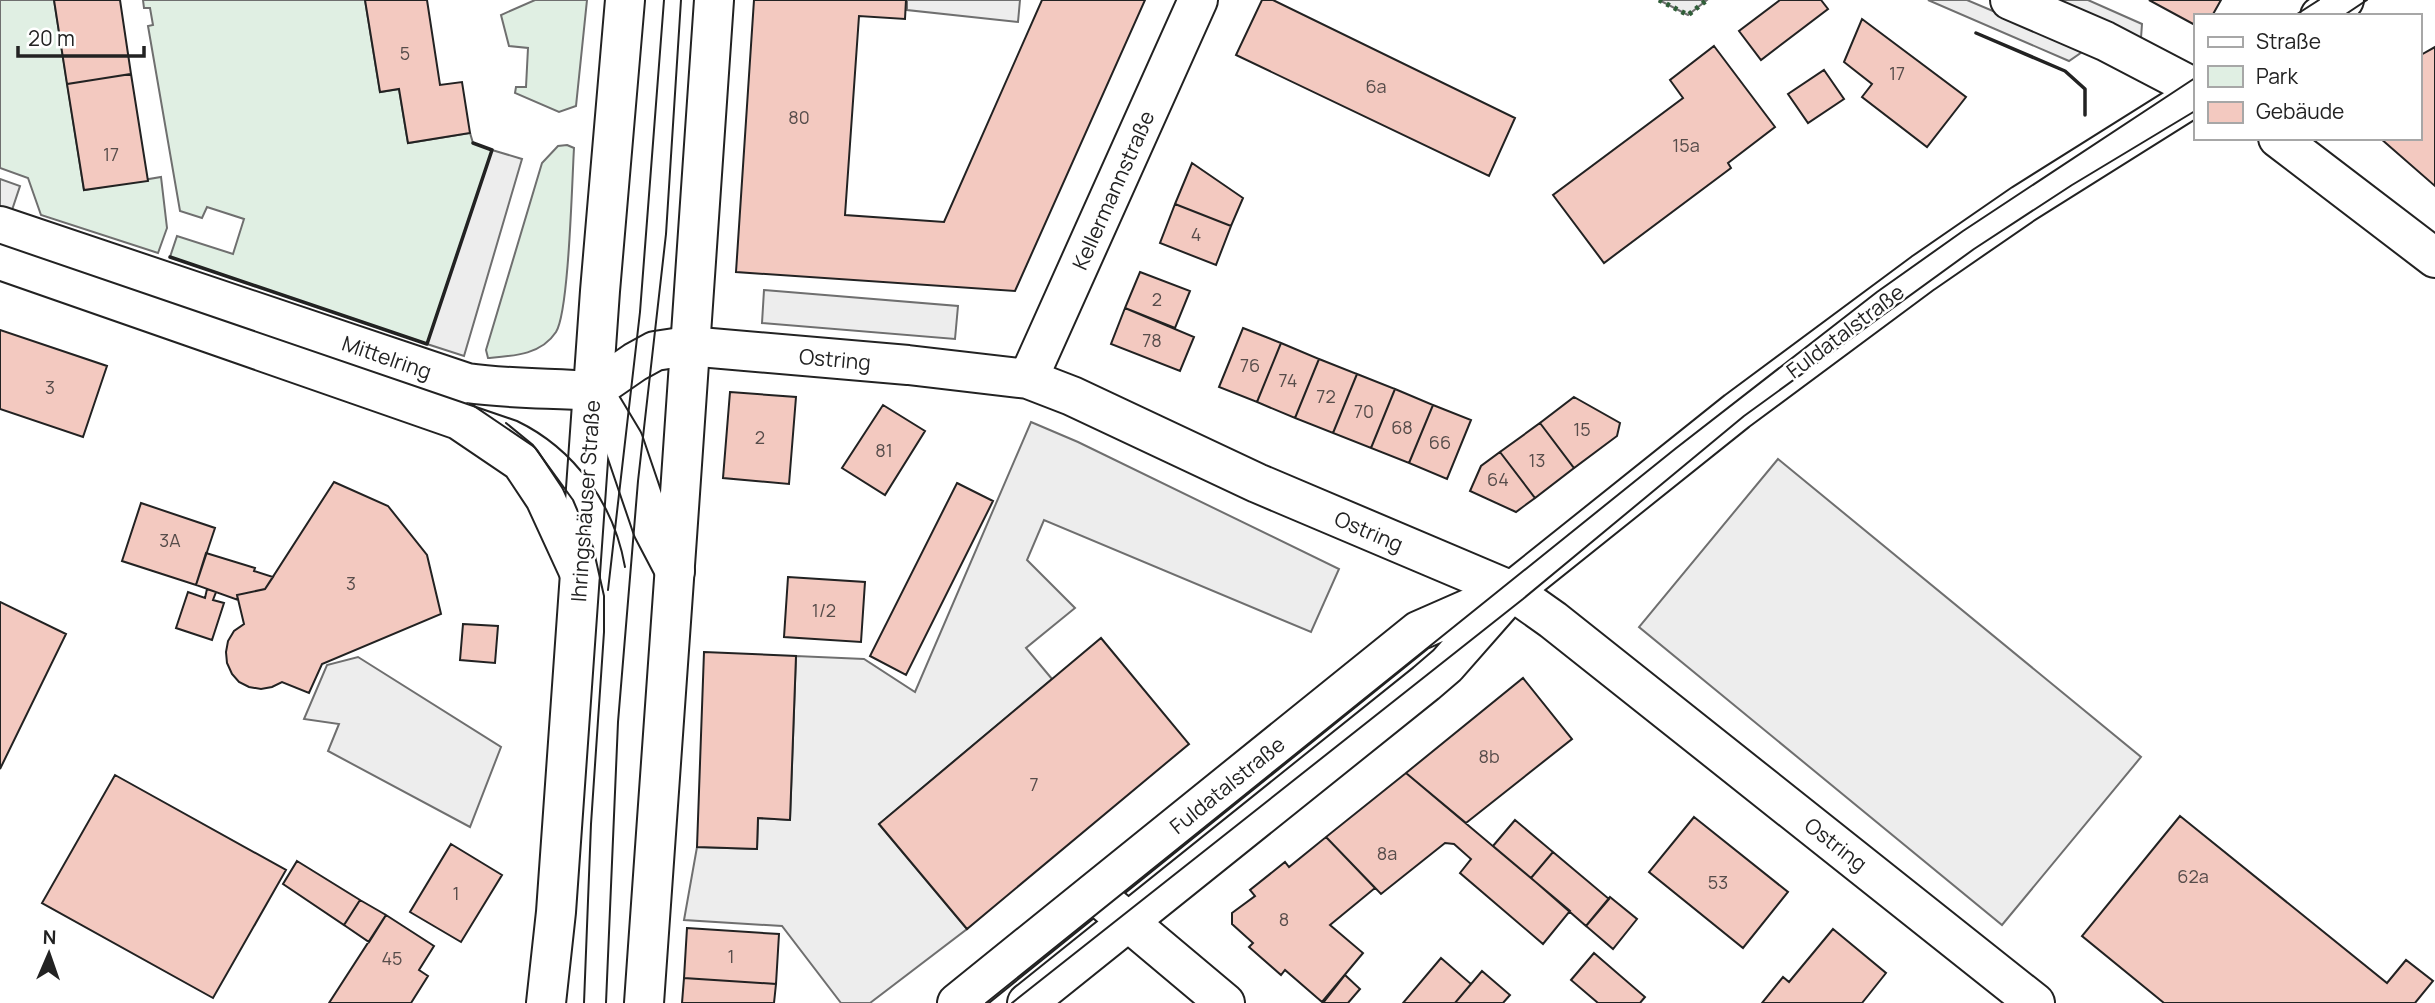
<svg xmlns="http://www.w3.org/2000/svg" width="2435" height="1003" font-family="Manrope,sans-serif">
<rect width="100%" height="100%" fill="#fff"/>
<!-- green -->
<path fill="#e0efe3" stroke="#6f6f6f" stroke-width="2" d="M0 0H54L84 190 161 177 167 228 158 253 41 215 28 178 0 168Z
M143 0H365L380 92 399 89 408 143 470 133 473 143 492 150 427 344 170 257 177 236 233 254 244 219 207 207 202 218 180 211 148 26 153 25 150 8H144Z
M535 0H587L576 106 559 112 515 93 516 87H526L528 48 509 46 501 15Z
M567 145 574 148C572 180 569 312 556 332 541 355 513 356 488 358L486 350 542 163 558 146Z"/>
<!-- parking -->
<path fill="#ededed" stroke="#6f6f6f" stroke-width="2" d="M907 0H1020L1018 22 907 10Z
M1659 0H1707L1688 15Z
M1928 0H1967L2085 50 2069 61Z
M2053 0H2088L2142 24 2141 38Z
M492 150 522 159 464 356 427 344Z
M0 179 20 186 6 228 0 226Z
M764 290 958 306 955 339 762 323Z
M1031 422 1078 442 1339 569 1311 632 1044 520 1027 560 1075 608 1026 648 1052 679 879 824 967 929 870 1003H841L782 926 684 920 697 847 757 849 758 818 790 820 796 656 864 659 915 692Z
M1778 459 2141 757 2002 925 1639 627Z
M358 657 501 747 470 827 328 751 339 724 304 719 327 665Z"/>
<!-- building -->
<path fill="#f3c9c0" stroke="#222" stroke-width="2" d="M54 0H120L131 74 67 84Z
M365 0H427L440 85 462 82 470 133 408 143 399 89 380 92Z
M754 0H906L905 19 859 16 845 215 944 222 1042 0H1145L1015 291 736 272Z
M1262 0H1273L1515 118 1489 176 1236 55Z
M1780 0H1821L1828 9 1761 60 1739 31Z
M2149 0H2221L2212 16H2195V25Z
M1862 19 1966 97 1927 147 1862 97 1872 84 1844 62Z
M1714 46 1775 127 1728 163 1731 168 1604 263 1553 195 1683 98 1670 80Z
M2435 47V186L2380 138H2419V56Z
M1824 70 1844 99 1808 123 1788 94Z
M131 74 148 181 84 190 67 84Z
M1192 163 1243 198 1231 226 1175 204Z
M1175 204 1231 226 1216 265 1160 243Z
M1140 272 1190 291 1175 328 1125 308Z
M1125 308 1194 337 1180 371 1111 344Z
M1243 328 1281 343 1257 402 1219 387Z
M0 330 107 366 83 437 0 409Z
M1281 343 1319 359 1295 418 1257 402Z
M1319 359 1357 374 1333 433 1295 418Z
M1357 374 1395 389 1371 448 1333 433Z
M1395 389 1433 405 1409 463 1371 448Z
M730 392 796 397 789 484 723 478Z
M1574 397 1620 423 1617 436 1574 468 1540 423Z
M883 405 925 431 885 495 842 468Z
M1433 405 1471 420 1447 479 1409 463Z
M1540 423 1574 468 1535 498 1500 452Z
M1500 452 1535 498 1516 512 1470 491 1481 466Z
M334 482 388 506 427 555 441 614 322 664 309 693 282 682 272 687 261 689 249 687 239 682 232 674 227 663 226 652 228 641 234 631 244 624 237 595 265 589Z
M957 483 993 501 906 675 870 656Z
M141 503 215 528 196 585 122 561Z
M206 553 255 568 254 571 273 577 265 589 237 595 238 600 196 585Z
M788 577 865 582 861 642 784 637Z
M207 589 216 592 213 600 224 603 212 640 176 628 188 592 205 598Z
M0 602 66 634 0 769Z
M463 624 498 626 495 663 460 660Z
M1101 638 1189 744 967 929 879 824Z
M704 652 796 656 790 820 758 818 757 849 697 847Z
M1523 678 1572 739 1466 823 1406 773Z
M1406 773 1570 911 1543 944 1460 873 1471 859 1454 844 1445 843 1381 894 1326 837Z
M115 775 286 870 213 998 42 903Z
M2180 816 2387 983 2406 960 2433 981 2415 1003H2164L2082 936Z
M1694 817 1788 892 1743 948 1649 872Z
M1515 820 1553 852 1531 878 1493 846Z
M1326 837 1375 888 1330 925 1363 953 1322 1002 1285 970 1281 975 1249 947 1253 943 1232 924V913L1255 896 1250 890 1285 862 1289 867Z
M451 844 502 875 461 942 410 912Z
M1553 852 1609 899 1586 926 1531 878Z
M297 861 360 900 344 925 283 884Z
M1610 897 1637 919 1613 949 1586 926Z
M360 900 386 915 369 942 344 925Z
M386 915 434 946 419 970 428 976 411 1003H329Z
M687 928 779 934 776 984 684 978Z
M1833 929 1886 973 1862 1003H1762L1783 977 1789 982Z
M1594 953 1645 997 1640 1003H1598L1571 980Z
M1441 958 1471 984 1455 1003H1403Z
M1482 971 1510 995 1503 1003H1455Z
M1345 975 1360 989 1348 1003H1323Z
M684 978 776 984 774 1003H682Z"/>
<g fill="none" stroke-linecap="round" stroke-linejoin="round">
<!-- minor casing -->
<g stroke="#222" stroke-width="42">
<path id="minor" d="M2010 0 2105 41 2195 88
M2278 138 2435 258
M0 226 467 383C509 389 551 388 593 391L623 441 653 529 675 571
M0 260 459 420 521 462 545 498 580 574
M1028 379 1198 0
M593 391 635 362 655 351 688 346 908 365 1028 379 1072 396 1257 483 1512 591 1553 620 2035 1003
M1094 893 1225 1003"/>
</g>
<!-- major casing -->
<g stroke="#222" stroke-width="42">
<path id="major" d="M2320 16 2344 0
M546 1003 556 912 600 291 625 0
M644 1003C670 669 689 334 714 0
M957 1003 1418 631 1500 595
M1027 1003 1426 683 1447 665 1512 591 1737 411 1923 273 2023 204 2195 96"/>
</g>
<!-- minor -->
<use href="#minor" stroke="#fff" stroke-width="38"/>
<!-- major -->
<use href="#major" stroke="#fff" stroke-width="38"/>
<!-- tram -->
<path stroke="#222" stroke-width="2" d="M2294 16 2319 0
M2343 16 2367 0
M0 244 517 421C575 449 614 504 625 567
M506 423 533 445 573 500 593 547 604 596V632L591 824 584 1003
M608 590 640 312 664 0
M606 1003 618 722 638 481 666 234 681 0
M986 1003 1675 449 1877 292 1963 231 2195 78
M1012 1003 1523 599 1744 416 1974 249 2072 185 2195 111"/>
<!-- hedge -->
<path stroke="#2f5e38" stroke-width="5" stroke-dasharray="3.5 5" stroke-linecap="butt" d="M1659 0 1688 15 1707 0"/>
<!-- wall -->
<path stroke="#222" stroke-width="3.5" d="M1976 33 2065 71 2085 89V115
M170 257 427 344 492 150 473 143"/>
</g>
<g text-anchor="middle" dominant-baseline="central" stroke-width="5" stroke-linejoin="round" paint-order="stroke">
<!-- number labels -->
<g font-size="18" fill="#564c4a">
<text x="405" y="53">5</text>
<text x="1897" y="73">17</text>
<text x="1376" y="86">6a</text>
<text x="799" y="117">80</text>
<text x="1686" y="145">15a</text>
<text x="111" y="154">17</text>
<text x="1196" y="234">4</text>
<text x="1157" y="299">2</text>
<text x="1152" y="340">78</text>
<text x="1250" y="365">76</text>
<text x="1288" y="380">74</text>
<text x="50" y="387">3</text>
<text x="1326" y="396">72</text>
<text x="1364" y="411">70</text>
<text x="1402" y="427">68</text>
<text x="1582" y="429">15</text>
<text x="760" y="437">2</text>
<text x="1440" y="442">66</text>
<text x="884" y="450">81</text>
<text x="1537" y="460">13</text>
<text x="1498" y="479">64</text>
<text x="170" y="540">3A</text>
<text x="351" y="583">3</text>
<text x="824" y="610">1/2</text>
<text x="1489" y="756">8b</text>
<text x="1034" y="784">7</text>
<text x="1387" y="853">8a</text>
<text x="2193" y="876">62a</text>
<text x="1718" y="882">53</text>
<text x="456" y="893">1</text>
<text x="1284" y="919">8</text>
<text x="731" y="956">1</text>
<text x="392" y="958">45</text>
</g>
<!-- street labels -->
<g font-size="21" fill="#222" stroke="#fff">
<text transform="translate(1113 190) rotate(-66)">Kellermannstraße</text>
<text transform="translate(1845 331) rotate(-37)">Fuldatalstraße</text>
<text transform="translate(387 357) rotate(19)">Mittelring</text>
<text transform="translate(835 359) rotate(5)">Ostring</text>
<text transform="translate(585 501) rotate(-86)">Ihringshäuser Straße</text>
<text transform="translate(1369 531) rotate(23)">Ostring</text>
<text transform="translate(1227 785) rotate(-39)">Fuldatalstraße</text>
<text transform="translate(1836 844) rotate(38)">Ostring</text>
</g>
</g>
<!-- legend -->
<rect x="2194" y="14" width="228" height="126" fill="#ffffff" stroke="#a7a7a7" stroke-width="2"/>
<rect x="2208" y="37" width="35" height="10" fill="#ffffff" stroke="#a7a7a7" stroke-width="2"/>
<text x="2256" y="49" font-size="21" fill="#222222">Straße</text>
<rect x="2208" y="66" width="35" height="21" fill="#e0efe3" stroke="#a7a7a7" stroke-width="2"/>
<text x="2256" y="84" font-size="21" fill="#222222">Park</text>
<rect x="2208" y="102" width="35" height="21" fill="#f3c9c0" stroke="#a7a7a7" stroke-width="2"/>
<text x="2256" y="119" font-size="21" fill="#222222">Gebäude</text>
<!-- north arrow -->
<g transform="translate(49 954) rotate(2)" stroke="#ffffff" stroke-width="5" paint-order="stroke">
<path d="M0-5L12 26L0 18L-12 26Z" fill="#222222"/>
<text y="-10" font-size="19" font-weight="bold" text-anchor="middle" fill="#222222">N</text>
</g>
<!-- scale -->
<path d="M18 46v10h126v-10" fill="none" stroke="#222222" stroke-width="3.5"/>
<text x="28" y="46" font-size="21" fill="#222222" stroke="#ffffff" stroke-width="5" paint-order="stroke">20 m</text>
</svg>
